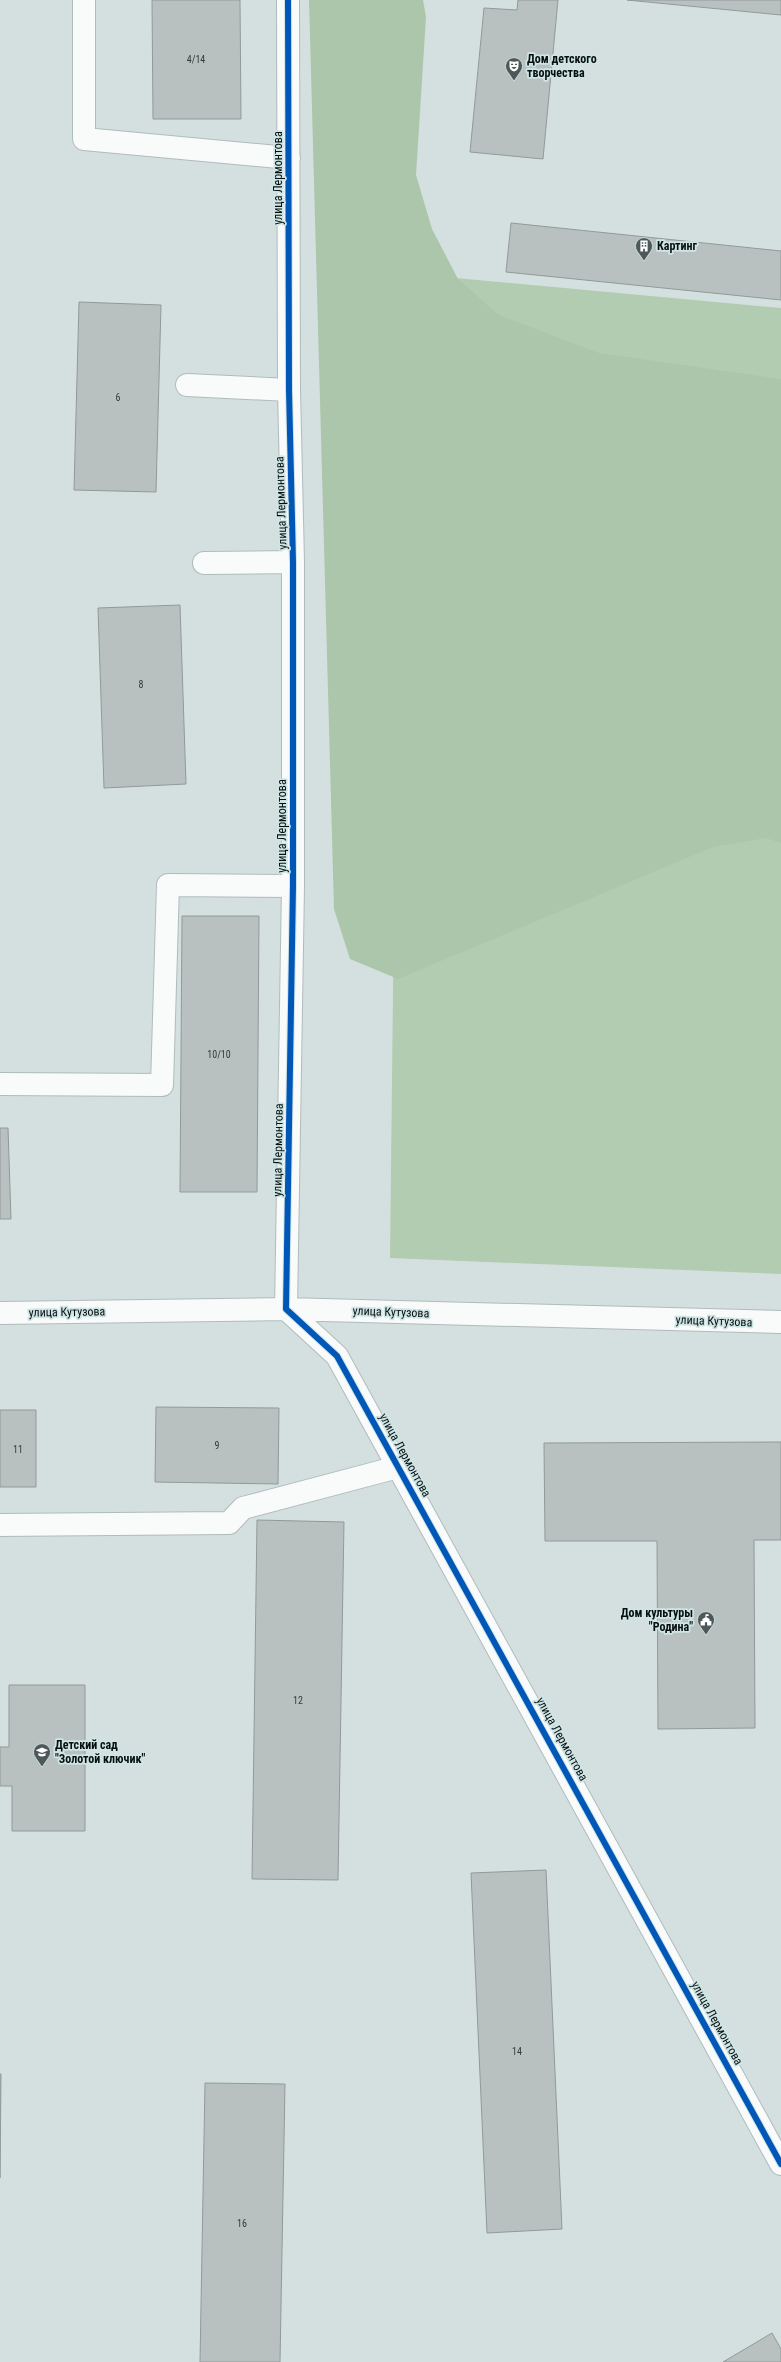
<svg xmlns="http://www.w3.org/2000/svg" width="781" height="2362" font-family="'Roboto Condensed',sans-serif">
<rect width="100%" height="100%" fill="#d4e0e0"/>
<!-- green -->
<path fill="#b2ccb2" d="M401 273 781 308V1274L390 1258Z"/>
<!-- forest -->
<path fill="#abc6ab" d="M309 0H423L426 17 416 175 432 229 458 279 499 315 599 353 781 379V843L766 838 713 847 398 979 350 959 334 909Z"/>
<!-- building -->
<path fill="#b8c1c0" stroke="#919a98" d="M152 0H240L241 119H153Z
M518 0H558L543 159 470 152 484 8 517 10Z
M627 0H781V15Z
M511 223 781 251V300L506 272Z
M79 302 161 305 156 492 74 490Z
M180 605 186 784 104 788 98 608Z
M182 916H259L257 1192H180Z
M0 1128H8L11 1219H0Z
M156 1407 279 1408 278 1484 155 1482Z
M0 1410H36V1487H0Z
M781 1442V1540H754L755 1728 658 1729 657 1541H545L544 1443Z
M257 1520 344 1522 338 1880 252 1879Z
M9 1685H85V1831H12V1786H0V1747H9Z
M546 1870 562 2229 487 2233 471 1873Z
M0 2074H1L0 2178Z
M205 2083 285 2084 280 2362H200Z
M772 2333 781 2349V2362H723Z"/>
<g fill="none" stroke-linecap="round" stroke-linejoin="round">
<!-- minor casing -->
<g stroke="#b1bbbb" stroke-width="24">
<path id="minor" d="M84 0V139L289 158
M288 0 289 390 293 562V886L286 1309 337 1356 781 2164
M187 385 289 390
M204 563 293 562
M0 1084 162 1085 168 885 293 886
M0 1313 286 1309 781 1322
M0 1525 229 1523 243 1508 398 1467"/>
</g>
<!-- minor -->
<use href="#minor" stroke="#f9fafa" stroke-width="22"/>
<!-- cycleway casing -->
<g stroke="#cfe5e5" stroke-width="8">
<path id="cycleway" d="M288 0 289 390 293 562V886L286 1309 337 1356 781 2164"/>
</g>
<!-- cycleway -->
<use href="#cycleway" stroke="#0057b8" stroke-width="6"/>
</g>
<!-- icons -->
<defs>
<g id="theatre-pin" transform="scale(0.9)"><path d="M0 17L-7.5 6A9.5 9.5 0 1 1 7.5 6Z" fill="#4f5858" stroke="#cfe5e5"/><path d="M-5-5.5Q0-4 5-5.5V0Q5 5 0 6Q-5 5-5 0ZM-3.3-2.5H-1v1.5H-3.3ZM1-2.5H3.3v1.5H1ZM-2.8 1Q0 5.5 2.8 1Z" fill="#fff"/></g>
<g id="building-pin" transform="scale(0.9)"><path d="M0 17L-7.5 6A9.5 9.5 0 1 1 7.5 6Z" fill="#4f5858" stroke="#cfe5e5"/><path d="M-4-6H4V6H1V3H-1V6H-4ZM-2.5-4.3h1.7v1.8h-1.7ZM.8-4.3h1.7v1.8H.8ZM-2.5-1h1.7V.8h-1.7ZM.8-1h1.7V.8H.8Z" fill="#fff"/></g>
<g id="civic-pin" transform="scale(0.9)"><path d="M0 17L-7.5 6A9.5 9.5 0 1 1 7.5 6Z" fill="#4f5858" stroke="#cfe5e5"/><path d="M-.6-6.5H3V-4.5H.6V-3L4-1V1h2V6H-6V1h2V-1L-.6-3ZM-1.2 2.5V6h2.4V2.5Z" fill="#fff"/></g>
<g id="school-pin" transform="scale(0.9)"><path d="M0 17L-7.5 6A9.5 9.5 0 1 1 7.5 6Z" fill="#4f5858" stroke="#cfe5e5"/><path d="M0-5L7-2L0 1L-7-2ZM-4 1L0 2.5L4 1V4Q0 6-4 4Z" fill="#fff"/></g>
</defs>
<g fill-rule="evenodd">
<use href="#theatre-pin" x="514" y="66"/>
<use href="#building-pin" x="644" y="246"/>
<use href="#civic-pin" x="706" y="1620"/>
<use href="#school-pin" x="42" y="1752"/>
</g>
<g text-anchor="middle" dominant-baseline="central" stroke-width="3.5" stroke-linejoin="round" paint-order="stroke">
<!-- number labels -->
<g font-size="10" fill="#333b3a">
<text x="196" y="59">4/14</text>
<text x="118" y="397">6</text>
<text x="141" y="684">8</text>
<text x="219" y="1054">10/10</text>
<text x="217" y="1445">9</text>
<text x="18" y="1449">11</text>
<text x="298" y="1700">12</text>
<text x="517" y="2051">14</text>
<text x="242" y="2223">16</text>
</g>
<!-- poi labels -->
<g font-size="12" font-weight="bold" fill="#070e0e" stroke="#cfe5e5" text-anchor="start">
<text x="527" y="59">Дом детского<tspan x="527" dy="14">творчества</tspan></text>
<text x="657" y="246">Картинг</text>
<text x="693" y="1613" text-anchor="end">Дом культуры<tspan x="693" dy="14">"Родина"</tspan></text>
<text x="55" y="1745">Детский сад<tspan x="55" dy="14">"Золотой ключик"</tspan></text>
</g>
<!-- street labels -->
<g font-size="12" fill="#070e0e" stroke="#cfe5e5">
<text transform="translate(278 178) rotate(-90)">улица Лермонтова</text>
<text transform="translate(281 503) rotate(-92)">улица Лермонтова</text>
<text transform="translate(282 826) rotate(-90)">улица Лермонтова</text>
<text transform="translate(278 1150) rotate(-89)">улица Лермонтова</text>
<text transform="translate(67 1312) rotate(-1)">улица Кутузова</text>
<text transform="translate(391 1312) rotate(2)">улица Кутузова</text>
<text transform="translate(714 1321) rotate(2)">улица Кутузова</text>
<text transform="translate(405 1455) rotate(61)">улица Лермонтова</text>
<text transform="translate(562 1739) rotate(61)">улица Лермонтова</text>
<text transform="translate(717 2023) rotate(61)">улица Лермонтова</text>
</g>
</g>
</svg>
